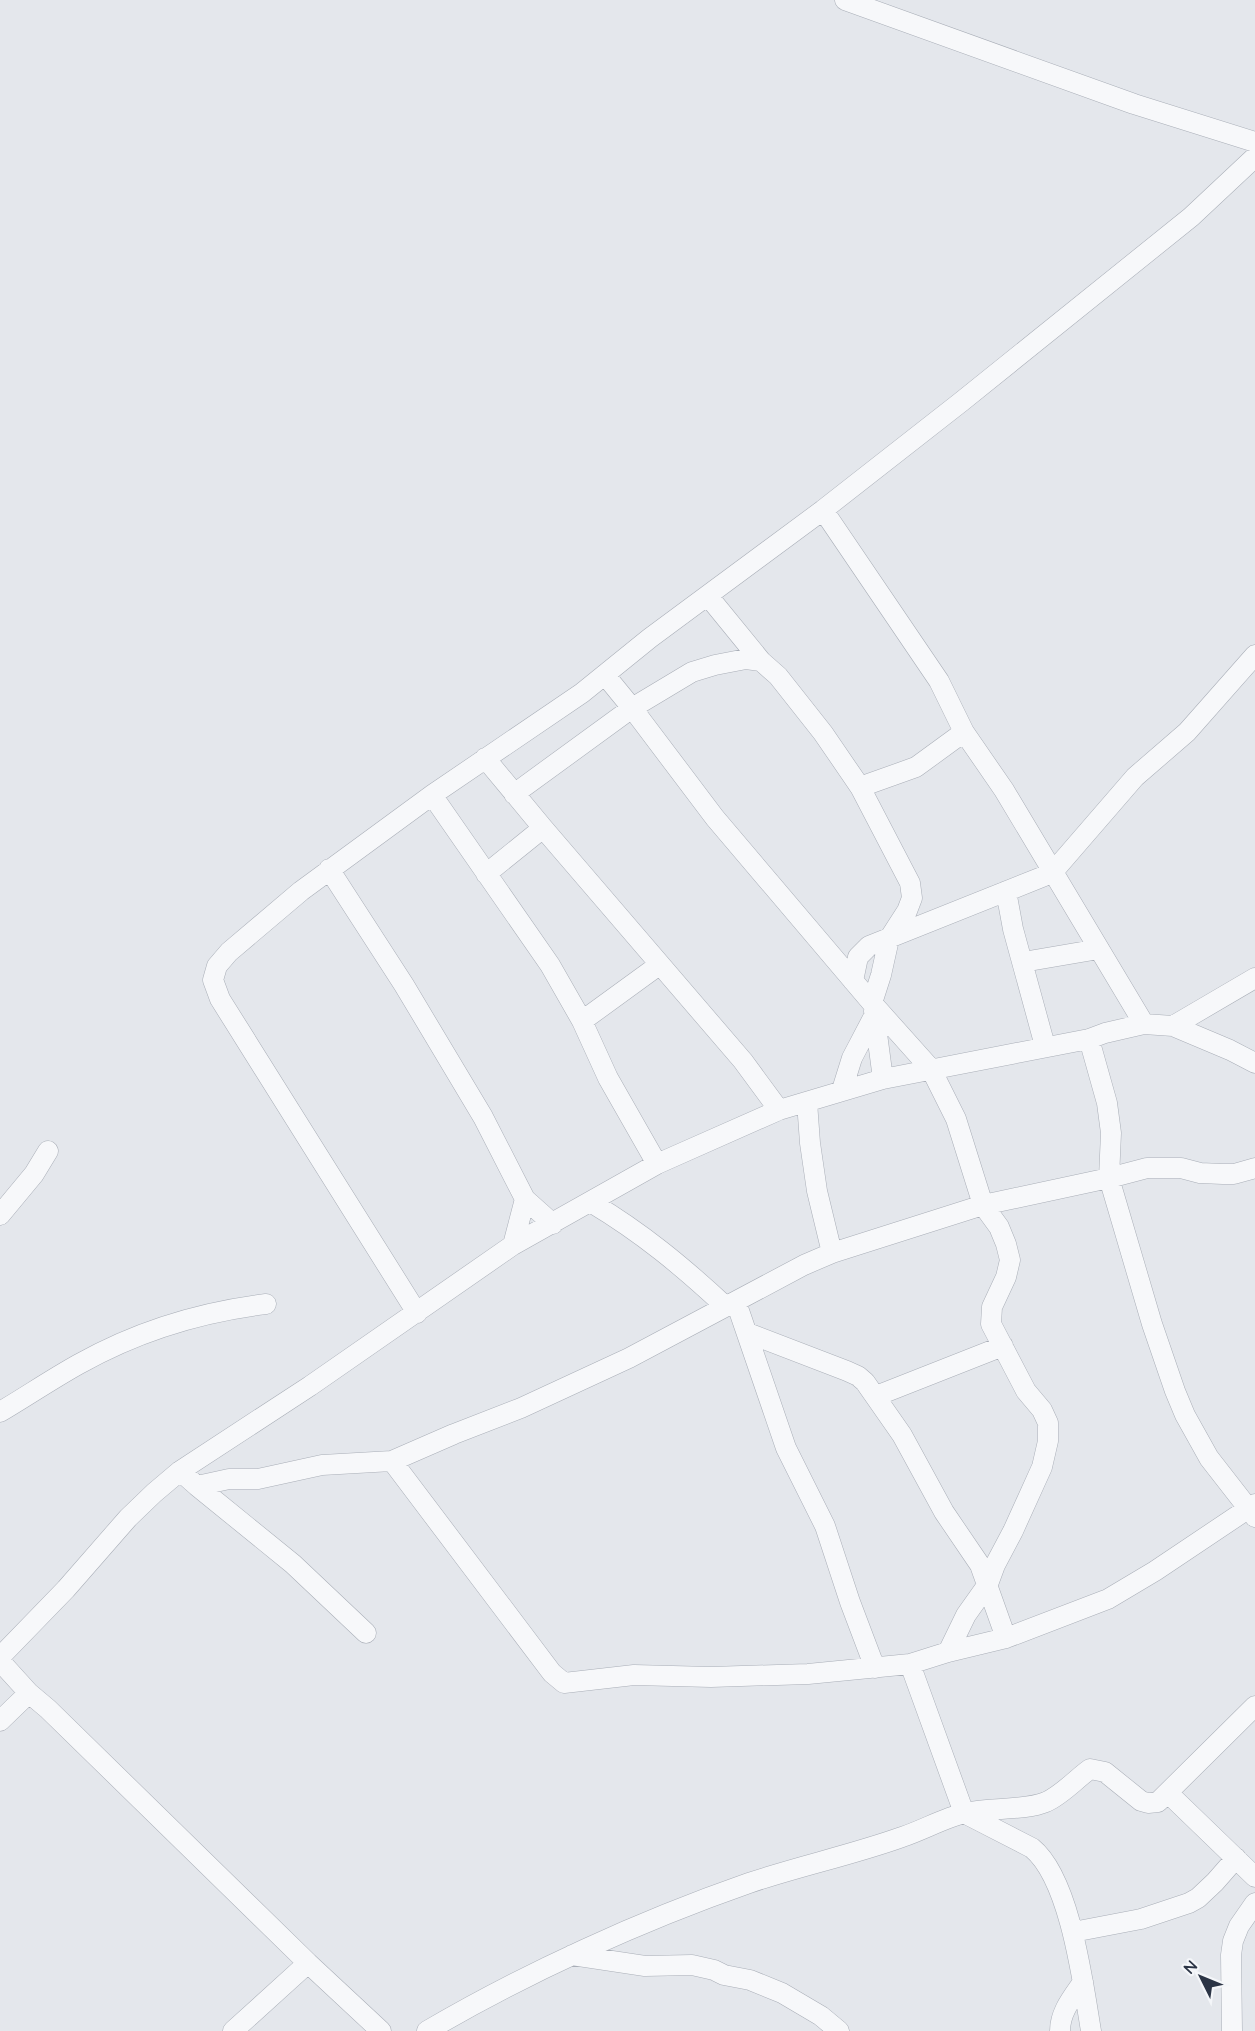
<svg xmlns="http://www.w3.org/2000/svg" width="1255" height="2031" font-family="Quicksand,sans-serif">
<rect width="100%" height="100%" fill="#e4e7ec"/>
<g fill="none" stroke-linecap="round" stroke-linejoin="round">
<!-- street casing -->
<g stroke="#a9aeb7" stroke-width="21">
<path id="street" d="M845 0 1134 104 1255 142
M823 510 939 681 964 732 1004 790 1144 1024
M708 596 761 661
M605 675 632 708 715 818 872 1003 931 1069 956 1119 983 1205 999 1227 1006 1244 1010 1260 1006 1277 992 1307 991 1324 1026 1391 1042 1410 1048 1423V1441L1042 1467 1013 1531 995 1565 988 1584 966 1615 948 1652
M485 758 543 828 743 1061 779 1110
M514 794 632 708 692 672 715 665 746 659 761 661 778 676 823 733 860 787
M432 795 550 965 582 1021 608 1078 657 1164
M329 869 404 985 483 1117 525 1199 553 1224
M486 874 543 828
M1006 891 1013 929 1045 1046
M1023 962 1099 949
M853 981 858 957 869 946 1052 873 1135 777 1187 732 1255 655
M872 1003 881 975 889 939 907 911 912 898 910 883 860 787 916 767 964 732
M874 1011 883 1079
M582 1021 659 965
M1173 1026 1255 978
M1089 1039 1107 1103 1111 1133 1109 1178 1152 1324 1175 1391 1185 1415 1209 1458 1255 1517
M842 1090 852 1058 874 1016
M807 1102 810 1143 817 1191 832 1253
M592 1203C642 1233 682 1266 725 1306
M0 1215 34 1174 48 1151
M513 1245 525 1199
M736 1302 786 1448 825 1526 850 1602 875 1668
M417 1313 220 999 213 980 217 966 229 952 301 891 432 795 582 693 650 638 823 510 961 402 1191 217 1255 157
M748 1333 847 1371 858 1376 865 1382 902 1435 944 1512 980 1565 1006 1638
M876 1396 1003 1346
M0 1412C27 1396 52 1379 79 1364 136 1332 201 1312 266 1304
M392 1461 552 1673 564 1683 634 1675 711 1677 808 1674 910 1664 948 1652 1006 1638 1108 1599 1155 1571 1255 1504
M180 1471 197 1486 229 1479H258L322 1465 392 1461 454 1434 521 1408 629 1358 804 1265 832 1253 983 1205 1109 1178 1147 1168H1181L1200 1173 1223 1174H1234L1255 1168
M197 1486 293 1564 366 1633
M0 1657 66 1589 128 1518 154 1493 180 1471 310 1386 513 1245 657 1164 779 1110 883 1079 1089 1039 1105 1033 1144 1024 1173 1026 1230 1050 1255 1063
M0 1661 29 1693 48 1709 308 1963 381 2031
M910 1664 964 1813 1032 1848C1070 1879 1083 1983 1091 2031
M0 1721 29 1693
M1168 1793 1255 1877
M1073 1932 1141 1919 1189 1903 1198 1898 1215 1882 1236 1858
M572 1955 645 1966 692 1965 714 1970 724 1975 750 1980 782 1993 821 2016 839 2031
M233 2031 308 1963
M427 2031C526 1973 640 1921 749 1883 799 1866 852 1855 902 1837 923 1830 944 1818 965 1813 991 1807 1024 1811 1046 1802 1062 1795 1076 1779 1090 1769L1105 1772 1141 1801 1148 1803 1158 1802 1255 1706
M1060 2031C1060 2012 1072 1998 1083 1982
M1232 2031 1231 1955 1233 1941 1239 1926 1255 1903"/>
</g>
<!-- street -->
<use href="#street" stroke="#f7f8fa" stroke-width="20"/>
</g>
<!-- north arrow -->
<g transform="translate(1201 1977) rotate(313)" stroke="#f4f6f9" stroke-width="4.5" paint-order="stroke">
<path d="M0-4.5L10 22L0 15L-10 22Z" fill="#2b3445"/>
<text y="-9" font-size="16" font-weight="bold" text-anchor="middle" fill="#2b3445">N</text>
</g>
</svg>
